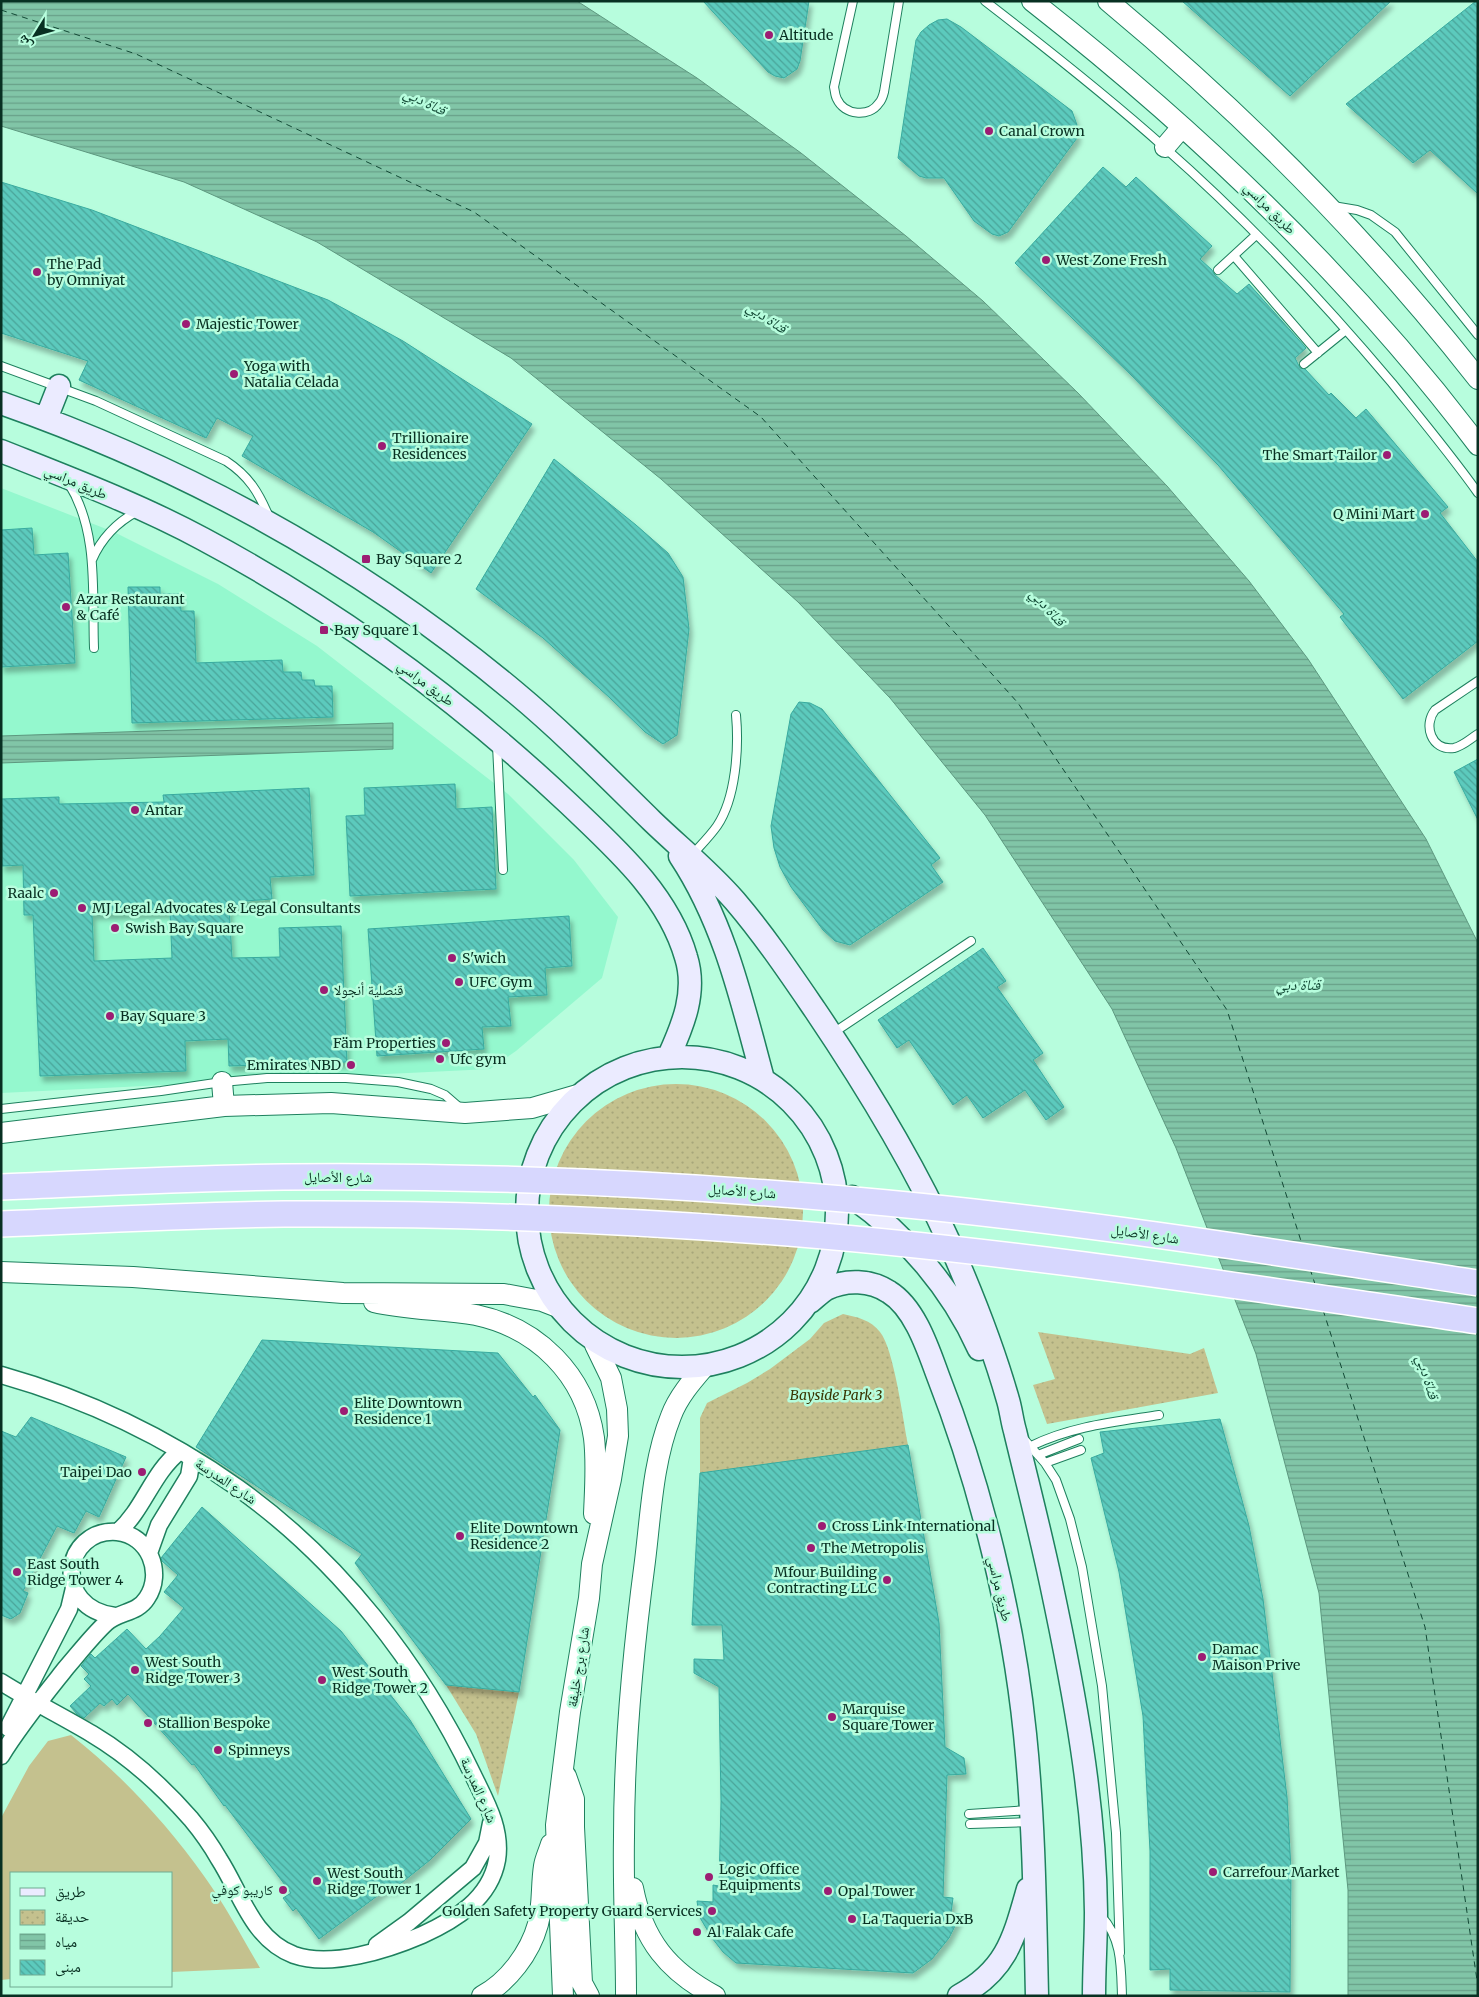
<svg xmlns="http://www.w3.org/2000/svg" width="1479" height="1997" font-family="Merriweather,'Noto Naskh Arabic',serif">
<defs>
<pattern id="park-dots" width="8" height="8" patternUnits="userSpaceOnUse" patternTransform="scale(1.25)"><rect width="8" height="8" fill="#c4c18e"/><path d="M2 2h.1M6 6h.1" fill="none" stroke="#a7a67a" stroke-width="1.8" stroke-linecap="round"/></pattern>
<pattern id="water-rules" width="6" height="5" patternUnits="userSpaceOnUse" patternTransform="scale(1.25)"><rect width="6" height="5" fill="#81c5a7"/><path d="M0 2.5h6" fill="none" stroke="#68a088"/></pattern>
<pattern id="building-back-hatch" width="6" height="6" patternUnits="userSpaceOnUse" patternTransform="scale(1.25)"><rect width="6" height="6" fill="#5ccabd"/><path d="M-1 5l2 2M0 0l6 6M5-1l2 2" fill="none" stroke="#4aa499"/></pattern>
<filter id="shadow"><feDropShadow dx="3" dy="5.5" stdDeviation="2.5" flood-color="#0004"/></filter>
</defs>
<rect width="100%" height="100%" fill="#b7fddd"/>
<!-- built -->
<path fill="#94f8ce" d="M1 488 114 532 218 584 317 646 508 794 574 860 618 917 602 978 516 1051 490 1069 1 1093Z"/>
<!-- grass -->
<path fill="#c4c18e" d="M71 1735C122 1775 167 1824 204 1876 225 1905 242 1937 260 1968L171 1972V1873H11V1979L1 1980V1818L29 1766 48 1741Z"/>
<!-- park -->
<path fill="url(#park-dots)" d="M549 1211a127 127 0 1 1 254 0a127 127 0 1 1-254 0Z
M843 1314C857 1317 871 1320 880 1332 894 1349 903 1420 908 1445L700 1473V1418L707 1403 747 1383 770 1369 810 1339 824 1323Z
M1038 1332 1190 1354 1204 1348 1218 1393 1047 1424 1033 1385 1055 1379Z
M446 1685 519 1692 498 1796 476 1734Z"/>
<!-- water -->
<path fill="url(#water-rules)" stroke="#5d987f" d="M1 1H577L622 30 697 78 801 153 906 236 983 301 1078 393 1167 486 1249 581 1308 659 1426 839 1478 943V1996H1348V1890L1319 1593 1256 1354 1176 1148 1112 1009 985 815 890 698 798 602 661 479 511 358 317 242 184 182 1 126Z
M393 723V749L1 763V736Z"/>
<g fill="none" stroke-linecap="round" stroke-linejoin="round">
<!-- ferry -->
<path stroke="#124935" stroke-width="1" stroke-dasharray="6 5" stroke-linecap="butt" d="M1 10 136 54 474 212 761 417 1018 703 1227 1010 1302 1244
M1310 1269 1315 1284
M1323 1310 1425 1627 1478 1987"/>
</g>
<!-- building -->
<path fill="url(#building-back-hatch)" stroke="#38ab9f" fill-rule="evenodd" filter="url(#shadow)" d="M703 1H809L800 61 797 69 784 78 775 76 768 72Z
M1182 1H1391L1290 96Z
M1476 1H1478V194L1430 150 1413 163 1346 104Z
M947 19 961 27 1072 111 1077 125V138L1008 232 999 236 992 234 974 221 944 178H926L919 176 898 158 916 40 921 32 929 25 938 20Z
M1103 167 1126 187 1136 177 1212 246 1200 259 1212 270 1214 274 1237 294 1249 284 1306 348 1295 358 1300 368 1305 369 1329 395 1331 393 1356 418 1366 409 1448 507 1440 513 1478 562V641L1403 699 1340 617 1344 614 1218 465 1131 375 1015 263Z
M1 182 92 210 328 300 403 341 532 424 431 573 373 532 242 456 253 436 217 418 206 438 79 380 88 361 1 333Z
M554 459 636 525 668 553 683 577 689 629 677 735 663 744 645 732 610 698 543 638 476 589Z
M32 528 34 555 68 553 75 663 1 667V530Z
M128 587H160V594H180L181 611H194L196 663 282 660 283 672H301L302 680H314L315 686H332L333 717 132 723Z
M799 702 810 703 822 709 940 858 931 865 943 882 850 945 835 941 823 930 791 887 780 867 774 848 771 826 791 714Z
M1478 759V820L1454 772Z
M455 784 456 809 492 807 496 889 350 896 346 816 365 815 364 788Z
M309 788 314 875 270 877 272 899 245 901V907L229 908 232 958 280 957 279 928 341 926 347 1062 229 1066 228 1039 185 1041 186 1071 40 1076 33 915H24L23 865 2 866 1 799 59 797V804L164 802 163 795ZM170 912 172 958 94 961 92 914Z
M569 916 572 966 545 968 547 995 508 997 511 1026 482 1027 484 1049 377 1056 368 929Z
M983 948 1006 981 997 987 1043 1053 1033 1060 1064 1107 1046 1120 1025 1090 983 1118 967 1095 953 1105 909 1040 897 1048 878 1020Z
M262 1340 498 1353 533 1397 535 1395 560 1430 519 1692 446 1685 355 1563 362 1554 196 1447Z
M31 1417 126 1457 99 1517 86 1511 74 1533 57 1526 23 1591 28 1593 20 1613 11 1619 1 1615V1431L16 1437Z
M1220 1419 1249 1526 1263 1599 1287 1797 1291 1870 1290 1992 1170 1990V1969L1150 1970V1851L1143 1716 1119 1572 1091 1458 1104 1453 1100 1432Z
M908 1445 939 1623 945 1747 964 1758 966 1774 947 1775 943 1897 953 1898 951 1913 961 1914 949 1938 932 1959 913 1973 736 1963 723 1952 712 1938 699 1916 697 1901 713 1902V1885L719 1886 721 1802 719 1687 694 1673V1659L724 1660 722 1625H692L700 1473Z
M202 1507 341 1631 410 1720 471 1819 430 1860 400 1884 391 1891 388 1888 319 1939 296 1908 293 1911 283 1898 291 1893 225 1805 224 1806 194 1764 192 1765 128 1694 117 1705 112 1699 104 1706 100 1703 84 1718 77 1714 70 1706 91 1686 84 1679 89 1674 81 1666 91 1654 95 1658 127 1629 146 1649 160 1636 184 1608 164 1592 178 1575 162 1561 161 1558Z"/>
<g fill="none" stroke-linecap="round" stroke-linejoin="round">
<!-- service casing -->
<g stroke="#1e805e" stroke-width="10">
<path id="service" d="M853 1 834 87C835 91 835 96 837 99 844 115 869 118 879 103 882 100 883 96 884 92L899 1
M985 1C1046 48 1107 96 1164 147 1246 219 1322 300 1392 383 1421 419 1451 455 1478 493
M1333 206 1357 210 1371 215 1395 232 1478 335
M1234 256 1318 353
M1218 270 1256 235
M1304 364 1346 330
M1 366 96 401 226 461C249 476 259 493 269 517
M69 484C99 532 92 594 94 648
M92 560C101 539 117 522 138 511
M1478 681 1435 710C1423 725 1431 751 1454 748 1463 746 1470 739 1478 734
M497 745 503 870
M692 855C700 846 710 836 717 826 736 798 739 748 736 715
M833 1033 971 941
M1 1109 161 1091 222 1082 267 1078H346L398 1082 431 1089 445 1095 460 1108
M1023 1438 1045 1463 1056 1480 1070 1519 1082 1567 1102 1686 1116 1833 1120 1953
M1031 1446C1072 1426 1114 1422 1159 1415
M1038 1455 1079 1439
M1045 1463 1081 1450
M969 1814 1029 1810
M970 1824 1030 1822
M1101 1916C1122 1938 1121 1967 1122 1996"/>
</g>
<!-- minor casing -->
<g stroke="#1e805e" stroke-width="19">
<path id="minor" d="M1 1375C86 1399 166 1437 238 1488 339 1560 420 1664 473 1775 486 1802 502 1829 497 1860 490 1899 455 1920 422 1935 387 1950 331 1968 294 1955 252 1939 241 1893 219 1859 211 1845 201 1831 191 1819 162 1786 129 1756 92 1734 62 1716 31 1701 1 1682
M118 1532C144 1509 152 1473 180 1451
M149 1553 159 1525 189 1476 192 1458
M8 1728 69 1609 74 1588
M1 1756C20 1725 43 1697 66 1668 79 1653 92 1636 106 1623 119 1611 137 1614 147 1598 164 1573 149 1535 117 1532 63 1528 51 1608 115 1616
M377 1945 409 1922 473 1868 487 1843 491 1823"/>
</g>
<!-- tertiary casing -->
<g stroke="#1e805e" stroke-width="22">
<path id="tertiary" d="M1032 1C1198 131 1351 277 1478 445
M1108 1C1244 114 1369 240 1478 379
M1165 147 1182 127
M222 1082 224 1106
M1 1133 224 1106 331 1103 465 1113 532 1108 577 1095
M1 1272 133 1277 343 1293 504 1294 542 1301 560 1308
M374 1302C408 1310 442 1309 476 1315 537 1328 585 1374 594 1438 597 1463 595 1489 594 1514
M566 1776 574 1799V1827L582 1983 589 1996
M633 1888C643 1940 668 1971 715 1996
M482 1996C508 1982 530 1953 538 1924 543 1905 541 1885 544 1866 545 1859 549 1851 551 1844
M563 1996 556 1825 570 1712 589 1598 592 1564 611 1479 618 1436 617 1409 611 1378 595 1345
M626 1996C626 1943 623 1890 624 1837 624 1744 633 1652 645 1561 651 1512 653 1461 671 1416 678 1397 692 1381 705 1366"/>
</g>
<!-- secondary casing -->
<g stroke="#1e805e" stroke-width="25">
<path id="secondary" d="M1 403C189 469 363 565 516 693 564 733 607 777 652 821 680 848 709 871 735 901 764 935 789 972 815 1010 865 1084 913 1162 950 1244 972 1294 993 1347 1008 1400 1011 1410 1012 1421 1015 1431 1027 1481 1040 1531 1051 1583 1074 1691 1095 1802 1096 1912 1096 1940 1094 1968 1094 1996
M46 419 59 386
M1 451C69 478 138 504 203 539 336 610 459 700 569 804 615 848 668 894 686 957 697 992 683 1025 669 1056
M680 856C725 924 742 1002 763 1079
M527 1212a155 155 0 1 1 310 0a155 155 0 1 1-310 0Z
M852 1197C906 1235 952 1289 979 1349
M810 1302C815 1298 821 1292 826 1289 846 1279 871 1280 889 1292 915 1308 928 1349 938 1376 981 1486 1013 1616 1025 1734 1034 1821 1035 1908 1037 1996
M959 1996C1007 1970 1014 1938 1028 1889"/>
</g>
<!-- service -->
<use href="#service" stroke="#fff" stroke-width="8"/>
<!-- minor -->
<use href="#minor" stroke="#fff" stroke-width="16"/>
<!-- tertiary -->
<use href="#tertiary" stroke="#fff" stroke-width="20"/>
<!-- secondary -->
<use href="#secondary" stroke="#ebebff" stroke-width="22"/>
<!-- primary-bridge casing -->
<g stroke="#fff" stroke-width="28" stroke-linecap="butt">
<path id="primary-bridge" d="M1 1187C96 1183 190 1178 284 1177 471 1175 657 1183 843 1199 1055 1217 1267 1251 1478 1283
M1 1224C96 1220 190 1215 284 1214 443 1213 602 1219 761 1231 1001 1249 1239 1286 1478 1321"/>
</g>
<!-- primary-bridge -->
<use href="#primary-bridge" stroke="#d7d7fe" stroke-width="25"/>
</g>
<!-- markers -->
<g fill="#9c1d73" stroke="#b7fddd" stroke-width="2">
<circle cx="769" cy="35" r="5"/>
<circle cx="989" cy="131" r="5"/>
<circle cx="1046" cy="260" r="5"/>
<circle cx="37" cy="272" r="5"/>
<circle cx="186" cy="324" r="5"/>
<circle cx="234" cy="374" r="5"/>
<circle cx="382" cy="446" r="5"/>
<circle cx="1387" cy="455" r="5"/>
<circle cx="1425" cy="514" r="5"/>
<rect x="361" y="554" width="10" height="10" rx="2.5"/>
<circle cx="66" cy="607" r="5"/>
<rect x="319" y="625" width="10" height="10" rx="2.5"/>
<circle cx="135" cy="810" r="5"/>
<circle cx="54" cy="893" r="5"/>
<circle cx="82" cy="908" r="5"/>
<circle cx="115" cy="928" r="5"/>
<circle cx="452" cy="958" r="5"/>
<circle cx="459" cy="982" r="5"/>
<circle cx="324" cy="990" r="5"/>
<circle cx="110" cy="1016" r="5"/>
<circle cx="446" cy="1043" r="5"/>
<circle cx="440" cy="1059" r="5"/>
<circle cx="351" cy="1065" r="5"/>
<circle cx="344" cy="1411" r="5"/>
<circle cx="142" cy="1472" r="5"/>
<circle cx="822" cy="1526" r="5"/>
<circle cx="460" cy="1536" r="5"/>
<circle cx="811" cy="1548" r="5"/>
<circle cx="17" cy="1572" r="5"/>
<circle cx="887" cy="1580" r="5"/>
<circle cx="1202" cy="1657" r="5"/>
<circle cx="135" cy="1670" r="5"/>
<circle cx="322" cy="1680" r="5"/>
<circle cx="832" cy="1717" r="5"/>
<circle cx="148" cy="1723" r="5"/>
<circle cx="218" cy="1750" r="5"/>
<circle cx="1213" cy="1872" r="5"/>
<circle cx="709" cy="1877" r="5"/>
<circle cx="317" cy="1881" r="5"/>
<circle cx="283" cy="1890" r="5"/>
<circle cx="828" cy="1891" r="5"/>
<circle cx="712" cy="1911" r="5"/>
<circle cx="852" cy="1919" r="5"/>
<circle cx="697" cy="1932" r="5"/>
</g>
<g text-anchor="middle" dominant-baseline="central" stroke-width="5" stroke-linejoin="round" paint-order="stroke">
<!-- poi labels -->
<g font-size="14" fill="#083022" stroke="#b7fddd" text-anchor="start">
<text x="779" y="35">Altitude</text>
<text x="999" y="131">Canal Crown</text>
<text x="1056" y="260">West Zone Fresh</text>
<text x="47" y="264">The Pad<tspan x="47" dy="16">by Omniyat</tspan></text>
<text x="196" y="324">Majestic Tower</text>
<text x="244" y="366">Yoga with<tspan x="244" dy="16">Natalia Celada</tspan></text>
<text x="392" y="438">Trillionaire<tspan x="392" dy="16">Residences</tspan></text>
<text x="1377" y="455" text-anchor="end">The Smart Tailor</text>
<text x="1415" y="514" text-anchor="end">Q Mini Mart</text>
<text x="376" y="559">Bay Square 2</text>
<text x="76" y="599">Azar Restaurant<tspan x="76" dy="16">&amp; Café</tspan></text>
<text x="334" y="630">Bay Square 1</text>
<text x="145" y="810">Antar</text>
<text x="44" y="893" text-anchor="end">Raalc</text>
<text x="92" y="908">MJ Legal Advocates &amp; Legal Consultants</text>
<text x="125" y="928">Swish Bay Square</text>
<text x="462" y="958">S'wich</text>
<text x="469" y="982">UFC Gym</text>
<text x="334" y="990">قنصلية أنجولا</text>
<text x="120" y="1016">Bay Square 3</text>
<text x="436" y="1043" text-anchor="end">Fäm Properties</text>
<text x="450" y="1059">Ufc gym</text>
<text x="341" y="1065" text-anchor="end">Emirates NBD</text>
<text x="354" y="1403">Elite Downtown<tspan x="354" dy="16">Residence 1</tspan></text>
<text x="132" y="1472" text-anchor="end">Taipei Dao</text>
<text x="832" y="1526">Cross Link International</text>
<text x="470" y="1528">Elite Downtown<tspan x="470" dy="16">Residence 2</tspan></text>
<text x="821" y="1548">The Metropolis</text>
<text x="27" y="1564">East South<tspan x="27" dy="16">Ridge Tower 4</tspan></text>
<text x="877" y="1572" text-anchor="end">Mfour Building<tspan x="877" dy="16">Contracting LLC</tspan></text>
<text x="1212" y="1649">Damac<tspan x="1212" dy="16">Maison Prive</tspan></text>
<text x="145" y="1662">West South<tspan x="145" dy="16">Ridge Tower 3</tspan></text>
<text x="332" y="1672">West South<tspan x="332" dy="16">Ridge Tower 2</tspan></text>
<text x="842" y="1709">Marquise<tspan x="842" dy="16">Square Tower</tspan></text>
<text x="158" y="1723">Stallion Bespoke</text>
<text x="228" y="1750">Spinneys</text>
<text x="719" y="1869">Logic Office<tspan x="719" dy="16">Equipments</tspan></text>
<text x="1223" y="1872">Carrefour Market</text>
<text x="327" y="1873">West South<tspan x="327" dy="16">Ridge Tower 1</tspan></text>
<text x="273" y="1890" text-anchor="end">كاريبو كوفي</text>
<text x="838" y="1891">Opal Tower</text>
<text x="702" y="1911" text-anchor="end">Golden Safety Property Guard Services</text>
<text x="862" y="1919">La Taqueria DxB</text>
<text x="707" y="1932">Al Falak Cafe</text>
</g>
<!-- street labels -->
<g font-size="14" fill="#083022" stroke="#b7fddd">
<text transform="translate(1270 208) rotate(45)">طريق مراسي</text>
<text transform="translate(76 482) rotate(23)">طريق مراسي</text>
<text transform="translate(426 683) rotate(37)">طريق مراسي</text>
<text x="338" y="1177">شارع الأصايل</text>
<text transform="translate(742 1191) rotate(4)">شارع الأصايل</text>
<text transform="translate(1145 1234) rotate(8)">شارع الأصايل</text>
<text transform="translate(226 1481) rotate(34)">شارع المدرسة</text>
<text transform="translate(1000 1589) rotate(77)">طريق مراسي</text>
<text transform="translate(578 1667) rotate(-81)">شارع برج خليفة</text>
<text transform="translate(479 1790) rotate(66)">شارع المدرسة</text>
</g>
<!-- park labels -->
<g font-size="14" font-style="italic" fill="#393502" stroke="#b7fddd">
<text x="836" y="1395">Bayside Park 3</text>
</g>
<!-- water labels -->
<g font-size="15" font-style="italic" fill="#124935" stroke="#b7fddd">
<text transform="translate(425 101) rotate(26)">قناة دبي</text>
<text transform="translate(767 317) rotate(34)">قناة دبي</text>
<text transform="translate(1048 607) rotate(48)">قناة دبي</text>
<text x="1298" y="984">قناة دبي</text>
<text transform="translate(1428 1377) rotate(73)">قناة دبي</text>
</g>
</g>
<!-- border -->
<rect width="1479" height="1997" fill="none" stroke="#083022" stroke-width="5"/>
<!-- legend -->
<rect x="10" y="1872" width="162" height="115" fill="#b7fddd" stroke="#71ab92"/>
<rect x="20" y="1888" width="25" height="8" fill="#ebebff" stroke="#71ab92"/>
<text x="55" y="1897" font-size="15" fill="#083022">طريق</text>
<rect x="20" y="1910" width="25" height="15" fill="url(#park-dots)" stroke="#71ab92"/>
<text x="55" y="1922" font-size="15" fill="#083022">حديقة</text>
<rect x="20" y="1934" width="25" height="15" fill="url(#water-rules)" stroke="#71ab92"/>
<text x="55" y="1947" font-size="15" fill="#083022">مياه</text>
<rect x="20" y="1960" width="25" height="15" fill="url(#building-back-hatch)" stroke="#71ab92"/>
<text x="55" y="1972" font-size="15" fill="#083022">مبنى</text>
<!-- north arrow -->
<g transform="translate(35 35) rotate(233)" stroke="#b7fddd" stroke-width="4" paint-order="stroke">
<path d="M0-4L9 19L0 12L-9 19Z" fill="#083022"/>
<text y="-8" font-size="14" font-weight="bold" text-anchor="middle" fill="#083022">ش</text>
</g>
</svg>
